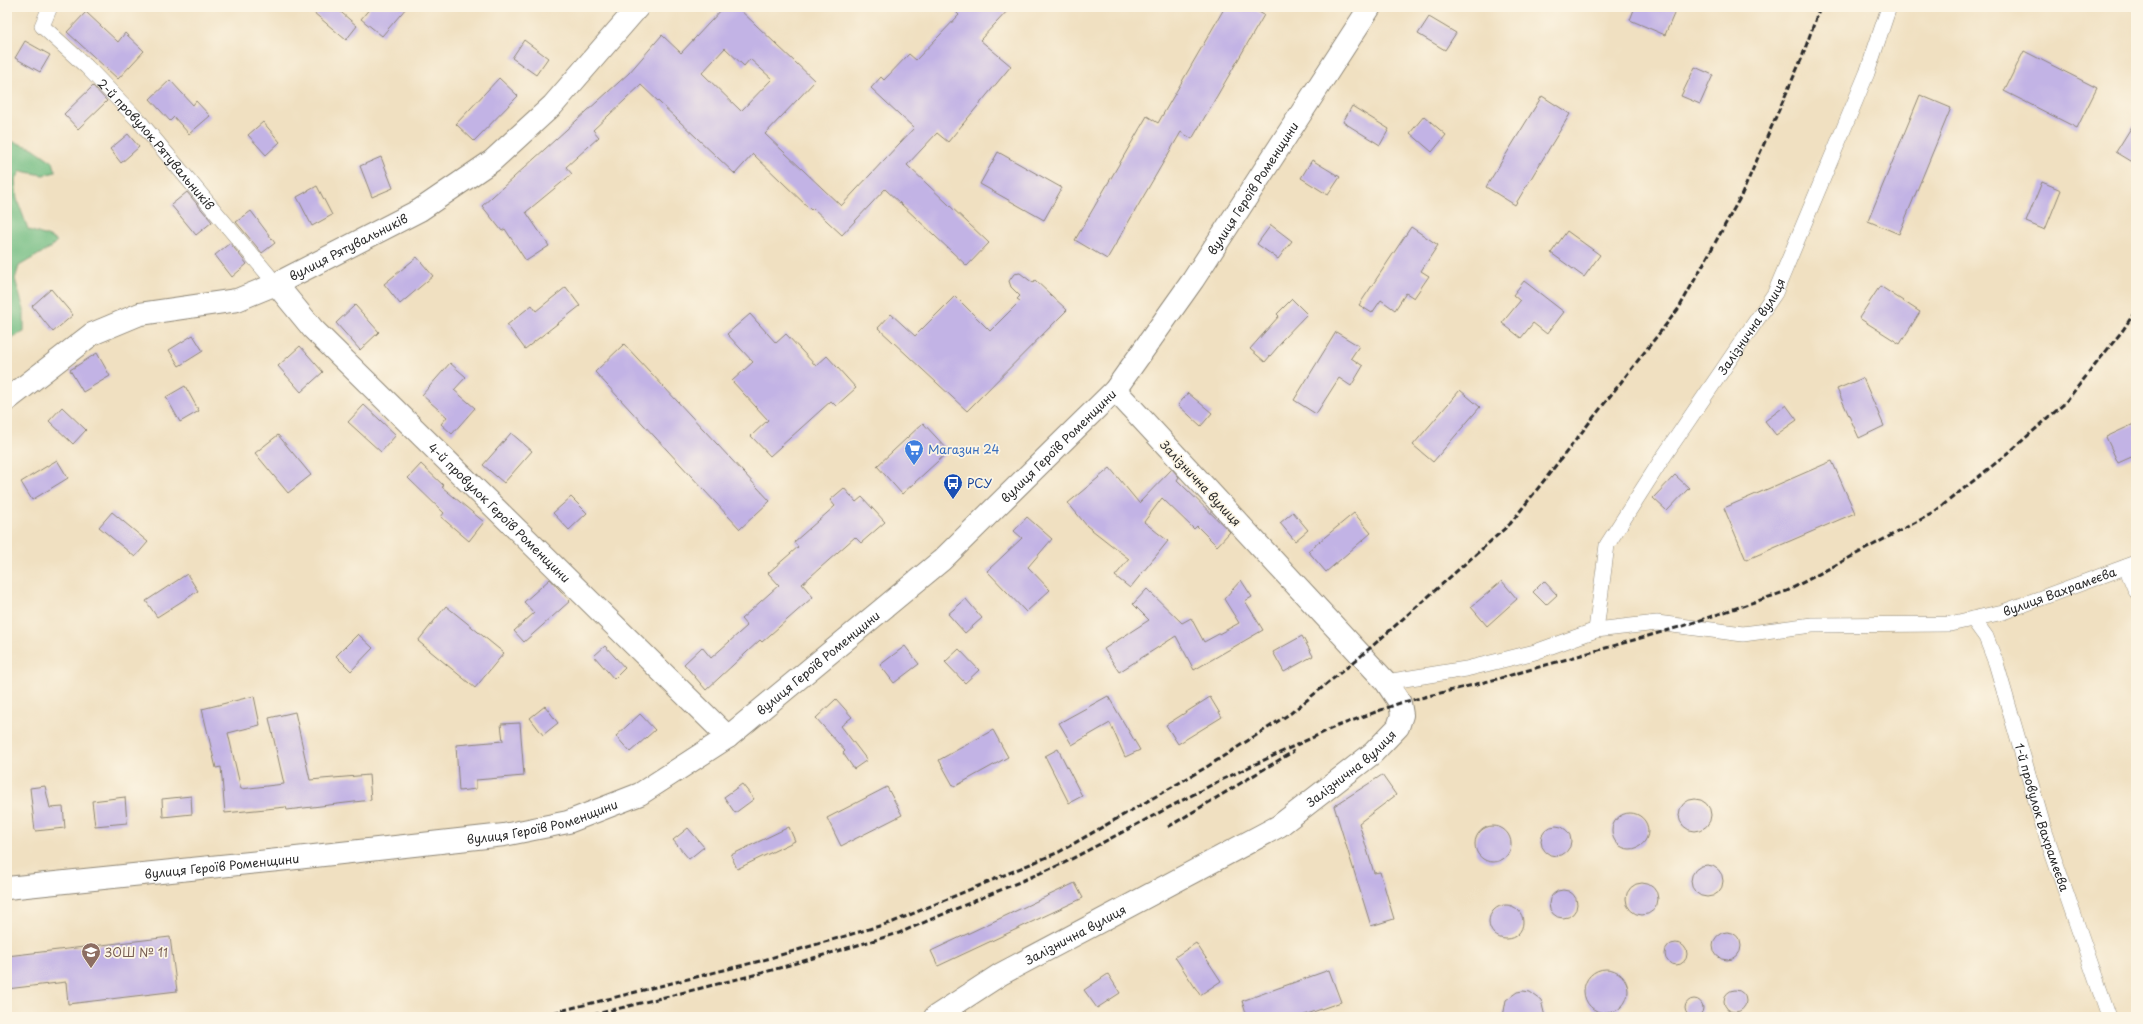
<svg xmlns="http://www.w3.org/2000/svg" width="2143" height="1024" font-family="'Playpen Sans',sans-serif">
<rect width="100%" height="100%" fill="#fcf5e5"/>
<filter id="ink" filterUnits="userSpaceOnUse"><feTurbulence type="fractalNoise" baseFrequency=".025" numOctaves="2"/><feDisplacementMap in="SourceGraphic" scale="8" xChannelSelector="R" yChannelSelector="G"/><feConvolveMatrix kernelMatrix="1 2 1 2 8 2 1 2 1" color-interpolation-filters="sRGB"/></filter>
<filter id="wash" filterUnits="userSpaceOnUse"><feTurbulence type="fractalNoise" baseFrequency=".012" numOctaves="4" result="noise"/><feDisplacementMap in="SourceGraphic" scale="16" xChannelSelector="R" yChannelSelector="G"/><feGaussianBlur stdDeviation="0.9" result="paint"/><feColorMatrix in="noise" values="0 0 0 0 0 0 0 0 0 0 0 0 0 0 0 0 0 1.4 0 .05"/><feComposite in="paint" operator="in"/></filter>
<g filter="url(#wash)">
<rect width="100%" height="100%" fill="#f0e0c1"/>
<!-- forest -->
<path fill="#74be84" stroke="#507458" d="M7 140 33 148 53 162 56 172 43 175 21 171 15 180 17 199 28 229C38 234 48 235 57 241L50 248 19 266 15 279 24 310V332L13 337 7 346Z"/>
<g id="blocks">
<!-- building -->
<path fill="#c2b3e5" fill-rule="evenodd" d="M307 7H335L357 26 346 40Z
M371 7H407L382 36 361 19Z
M724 7H737L815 81 765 134 841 206 914 128 871 88 881 77 884 80 909 54 916 60 959 15 951 7H1011L980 40 1011 66 948 142 937 133 907 165 989 243 967 266 885 189 842 235 813 208 811 210 753 154 735 174 641 85 593 130 599 137 566 167 572 174 526 212 549 246 526 261 505 229 502 231 482 206 629 73 662 35 681 53ZM725 48 744 66 750 59 772 79 741 111 702 73Z
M1225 7H1250L1264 15 1192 139 1181 132 1107 259 1075 240 1147 116 1158 123Z
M1635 7H1677L1665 35 1630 20Z
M86 12 118 42 125 33 144 51 118 79 67 32Z
M1429 17 1456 33 1445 50 1418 34Z
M524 40 548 58 536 75 512 58Z
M25 41 50 55 40 72 15 58Z
M2024 51 2097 88 2077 128 2004 91Z
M1695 67 1713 75 1700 104 1681 96Z
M499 78 518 96 474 141 456 124Z
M170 80 193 105 196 101 210 116 189 134 174 117 170 121 150 99Z
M93 86 107 101 78 129 64 114Z
M1920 95 1951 108 1899 234 1868 221Z
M1542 96 1570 114 1515 205 1486 187Z
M1352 106 1389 129 1380 145 1343 122Z
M1424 116 1446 135 1432 152 1410 133Z
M2136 120V164L2116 152Z
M263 122 280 142 266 155 248 135Z
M128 134 139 147 121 163 110 149Z
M998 152 1062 188 1044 220 980 184Z
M381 157 393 188 372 197 360 166Z
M1312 160 1340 177 1328 195 1301 178Z
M2042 182 2061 190 2045 230 2026 222Z
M317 186 332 215 312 226 297 197Z
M187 192 212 222 196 235 171 205Z
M251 211 275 243 262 253 236 222Z
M1271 225 1292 241 1278 259 1257 244Z
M1411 227 1438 245 1421 271 1429 276 1414 298 1406 293 1395 310 1381 300 1372 313 1359 305Z
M1567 231 1600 255 1584 277 1551 253Z
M230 243 247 264 232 277 215 255Z
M417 257 433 276 400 304 384 284Z
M1020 273 1033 283 1035 280 1067 310 967 411 878 328 891 314 915 336 955 296 990 331 1020 301 1017 299 1020 296 1011 287 1009 281 1014 274Z
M1524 281 1564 312 1547 334 1533 323 1521 338 1502 323 1520 301 1513 295Z
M1880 286 1920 312 1900 344 1859 318Z
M566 287 580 306 525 349 507 325 532 305 536 311Z
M51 289 73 315 53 332 32 306Z
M1292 299 1307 314 1281 341 1282 342 1265 362 1250 349 1279 316 1277 314Z
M355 305 379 332 360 350 336 323Z
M750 314 776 343 786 334 816 366 827 356 856 388 836 406 831 401 770 456 751 436 768 420 732 381 753 362 727 334Z
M1336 332 1359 346 1351 358 1363 366 1351 386 1339 378 1316 414 1294 400Z
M193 335 203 351 179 366 169 350Z
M624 344 770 501 740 529 595 372Z
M300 346 323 372 301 392 278 366Z
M97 353 110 376 83 392 70 370Z
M450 363 466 377 454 390 475 408 452 434 441 424 447 417 422 395Z
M1863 378 1884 426 1859 438 1837 389Z
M185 386 199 411 180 422 166 397Z
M1460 390 1480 407 1433 462 1413 445Z
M1188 393 1212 413 1201 426 1178 405Z
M364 405 396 435 381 452 348 422Z
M1786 405 1797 420 1776 435 1765 421Z
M62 407 86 430 73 444 49 421Z
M923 423 949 451 902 494 877 466Z
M2136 423V455L2118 463 2106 437Z
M511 433 532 451 504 483 483 465Z
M278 435 311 475 288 493 255 453Z
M57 460 68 478 32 500 21 482Z
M1832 461 1855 513 1746 560 1724 508Z
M421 464 444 486 442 487 484 522 469 541 441 517 444 513 408 478Z
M1110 468 1139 503 1172 469 1179 477 1177 480 1230 532 1217 546 1197 526 1194 529 1162 498 1144 522 1168 541 1130 588 1115 576 1129 559 1087 526 1068 503Z
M1675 475 1689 488 1667 511 1653 498Z
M844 488 856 502 862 497 885 522 861 543 855 537 802 584 813 597 762 642 760 640 706 690 684 664 702 647 711 658 747 626 741 619 779 585 768 573 798 547 794 542 835 506 830 500Z
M571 497 587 513 569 530 553 513Z
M112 512 148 542 135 557 99 527Z
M1293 512 1308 530 1295 541 1280 523Z
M1354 513 1371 533 1326 572 1308 551Z
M1027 517 1052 539 1028 567 1050 590 1026 612 987 571 1022 538 1014 531Z
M187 574 198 591 157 617 146 601Z
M550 579 570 601 524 642 514 631 534 613 524 602Z
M1241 580 1252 597 1245 601 1263 630 1194 670 1176 636 1119 672 1104 649 1149 620 1133 604 1147 589 1182 623 1191 618 1204 642 1239 623 1224 599Z
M1502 581 1517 599 1487 626 1471 607Z
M1544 581 1557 595 1546 605 1533 592Z
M966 599 982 618 965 633 948 614Z
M446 606 504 653 475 688 418 641Z
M358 634 373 648 351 671 336 656Z
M1302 636 1313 656 1284 672 1273 652Z
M605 646 625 668 614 679 594 656Z
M905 646 919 664 894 683 880 665Z
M959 649 979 670 965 683 945 662Z
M254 696 260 725 228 733 241 789 284 784 269 718 295 712 310 780 369 775 371 800 287 810 286 807 225 813 221 767 216 768 202 709Z
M1108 696 1140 750 1125 757 1110 723 1072 745 1059 723Z
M1210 697 1222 717 1178 744 1166 725Z
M836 699 852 717 841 726 867 760 854 769 843 753 845 751 816 718Z
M545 706 558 723 543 735 530 718Z
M640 714 655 730 630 752 616 736Z
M520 723 524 776 476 780V789L459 791 456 745 503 741 501 724Z
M993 730 1008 757 954 787 939 760Z
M1058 749 1082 796 1069 803 1045 756Z
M1382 775 1396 795 1359 823 1374 873 1380 872 1394 919 1371 926 1334 806Z
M742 784 754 799 735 813 724 797Z
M45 786 50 808 63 807 65 828 35 831 30 788Z
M887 787 902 815 841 846 827 818Z
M191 796 192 814 163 817 162 799Z
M125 797 127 823 95 826 92 801Z
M1679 815a16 16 0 1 1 32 0a16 16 0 1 1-32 0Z
M1612 831a18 18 0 1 1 36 0a18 18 0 1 1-36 0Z
M1541 841a15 15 0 1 1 30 0a15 15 0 1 1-30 0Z
M1475 844a18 18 0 1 1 36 0a18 18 0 1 1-36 0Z
M789 827 795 841 737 869 731 855Z
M688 828 704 847 689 859 673 840Z
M1691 881a16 16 0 1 1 32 0a16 16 0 1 1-32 0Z
M1626 899a16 16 0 1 1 32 0a16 16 0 1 1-32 0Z
M1075 883 1083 898 938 966 931 951Z
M1549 904a14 14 0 1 1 28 0a14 14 0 1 1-28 0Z
M1489 922a17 17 0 1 1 34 0a17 17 0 1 1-34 0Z
M1713 946a14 14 0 1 1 28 0a14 14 0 1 1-28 0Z
M170 937 177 991 68 1004 66 982 7 989V956Z
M1665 954a11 11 0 1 1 22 0a11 11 0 1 1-22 0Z
M1196 943 1221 981 1200 995 1175 957Z
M1584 991a22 22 0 1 1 44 0a22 22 0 1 1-44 0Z
M1329 970 1341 1002 1299 1017H1247L1242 1001Z
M1108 974 1120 993 1097 1008 1084 990Z
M1724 1001a11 11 0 1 1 22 0a11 11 0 1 1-22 0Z
M1523 991 1530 992 1541 1000 1545 1017H1503L1506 1000 1517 992Z
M1685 1008a9 9 0 1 1 18 0a9 9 0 1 1-18 0Z"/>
</g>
</g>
<g filter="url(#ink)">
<use href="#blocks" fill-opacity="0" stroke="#8e8676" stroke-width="1"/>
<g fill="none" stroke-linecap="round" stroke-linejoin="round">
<!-- street casing -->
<g stroke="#8e8676" stroke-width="16">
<g id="street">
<path id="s1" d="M50 7 42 26 87 67 140 122 276 284"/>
<path d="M2126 567 2136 591"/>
<path id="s2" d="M1973 619 1986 637 1996 663 2044 829 2109 1017"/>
<path id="s3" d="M1596 630 1607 545 1662 459 1775 293 1867 73 1889 7"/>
<path id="s4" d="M1386 682 1466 669 1535 652 1596 630 1657 623 1743 634 1812 625 1950 624 2003 612 2136 563"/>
</g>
</g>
<!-- secondary casing -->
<g stroke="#8e8676" stroke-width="24">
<g id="secondary">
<path id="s5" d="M276 284 313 329 728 737"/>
<path id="s6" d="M7 400 92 334 140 314 237 300 276 284 420 210 492 161 553 105 638 7"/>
<path id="s7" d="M7 888 278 860 504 835 568 822 640 794 728 737 942 560 1115 390 1193 280 1370 7"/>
<path id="s8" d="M935 1017 1001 974 1279 826 1373 753 1398 727 1402 715 1400 703 1386 682 1115 390"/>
</g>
</g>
<!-- street -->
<use href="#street" stroke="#fff" stroke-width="15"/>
<!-- secondary -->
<use href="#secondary" stroke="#fff" stroke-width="22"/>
<!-- rail -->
<path stroke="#2b2b2b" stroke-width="3" stroke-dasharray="6 3" stroke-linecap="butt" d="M1168 827 1294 751
M536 1017 760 961 893 922 1059 852 1205 768 1291 713 1361 656 1510 524 1679 308 1741 196 1801 60 1820 7
M584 1017 762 973 899 933 1064 863 1217 782 1335 727 1400 703 1497 679 1683 626 1787 591 1933 513 2006 455 2064 404 2123 330 2136 310"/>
</g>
</g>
<!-- icons -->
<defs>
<g id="supermarket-pin" transform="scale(1)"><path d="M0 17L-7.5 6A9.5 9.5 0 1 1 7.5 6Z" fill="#3f7fe0" stroke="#fcf5e5"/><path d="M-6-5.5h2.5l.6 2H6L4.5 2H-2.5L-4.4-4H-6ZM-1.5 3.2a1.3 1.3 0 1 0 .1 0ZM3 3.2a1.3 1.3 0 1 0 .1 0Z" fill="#fff"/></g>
<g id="bus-pin" transform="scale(1)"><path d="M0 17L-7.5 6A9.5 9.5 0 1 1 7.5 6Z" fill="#1a4fb4" stroke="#fcf5e5"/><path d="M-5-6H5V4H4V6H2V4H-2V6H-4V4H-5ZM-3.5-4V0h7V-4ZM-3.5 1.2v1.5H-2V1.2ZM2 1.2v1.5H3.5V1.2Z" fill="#fff"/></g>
<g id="school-pin" transform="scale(1)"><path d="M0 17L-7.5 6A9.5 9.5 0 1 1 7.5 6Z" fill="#8d6e63" stroke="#fcf5e5"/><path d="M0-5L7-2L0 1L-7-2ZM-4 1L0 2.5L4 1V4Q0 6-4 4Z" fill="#fff"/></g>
</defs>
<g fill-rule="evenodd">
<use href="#supermarket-pin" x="914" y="449"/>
<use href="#bus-pin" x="953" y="483"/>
<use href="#school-pin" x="91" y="952"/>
</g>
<g text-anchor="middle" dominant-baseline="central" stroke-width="3.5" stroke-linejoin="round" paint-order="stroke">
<!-- street labels -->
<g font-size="12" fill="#2b2b2b" stroke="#fcf5e5">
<text stroke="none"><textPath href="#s1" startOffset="185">2-й провулок Рятувальників</textPath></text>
<text stroke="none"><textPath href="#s7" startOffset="1512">вулиця Героїв Роменщини</textPath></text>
<text stroke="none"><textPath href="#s6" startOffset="381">вулиця Рятувальників</textPath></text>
<text stroke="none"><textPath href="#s3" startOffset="348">Залізнична вулиця</textPath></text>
<text stroke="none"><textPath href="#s7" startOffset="1188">вулиця Героїв Роменщини</textPath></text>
<text transform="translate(1201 483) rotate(47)">Залізнична вулиця</text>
<text stroke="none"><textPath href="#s5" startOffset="320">4-й провулок Героїв Роменщини</textPath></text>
<text stroke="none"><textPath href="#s4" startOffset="687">вулиця Вахрамеєва</textPath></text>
<text stroke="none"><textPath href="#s7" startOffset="864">вулиця Героїв Роменщини</textPath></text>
<text stroke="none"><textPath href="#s8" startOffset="486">Залізнична вулиця</textPath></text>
<text stroke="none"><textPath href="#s2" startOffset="211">1-й провулок Вахрамеєва</textPath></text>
<text stroke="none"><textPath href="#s7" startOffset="540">вулиця Героїв Роменщини</textPath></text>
<text stroke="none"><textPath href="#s7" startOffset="216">вулиця Героїв Роменщини</textPath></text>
<text stroke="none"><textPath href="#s8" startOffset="163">Залізнична вулиця</textPath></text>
</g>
<!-- shop labels -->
<g font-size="12" fill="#366cbe" stroke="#fcf5e5" text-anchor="start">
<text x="928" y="449">Магазин 24</text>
</g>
<!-- transit labels -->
<g font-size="12" fill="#164399" stroke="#fcf5e5" text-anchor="start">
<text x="967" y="483">РСУ</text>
</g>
<!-- education labels -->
<g font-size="12" fill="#785e54" stroke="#fcf5e5" text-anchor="start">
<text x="105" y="952">ЗОШ № 11</text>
</g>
</g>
<!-- margin -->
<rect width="2143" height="1024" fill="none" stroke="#fcf5e5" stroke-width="24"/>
</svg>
